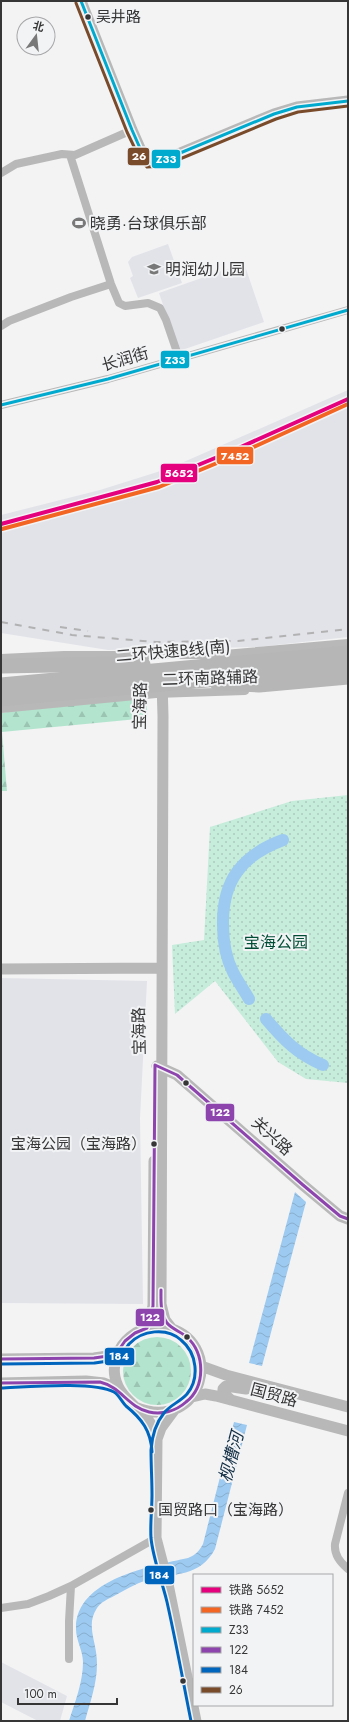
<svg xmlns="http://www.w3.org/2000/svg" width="349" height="1722" font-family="Jost,'Noto Sans SC',sans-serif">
<defs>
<pattern id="forest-firs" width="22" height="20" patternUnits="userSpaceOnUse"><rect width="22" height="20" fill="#b3e4ce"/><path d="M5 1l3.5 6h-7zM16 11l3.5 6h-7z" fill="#9bc4b2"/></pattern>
<pattern id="park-dots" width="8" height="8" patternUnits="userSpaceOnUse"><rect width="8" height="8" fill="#c6ecdb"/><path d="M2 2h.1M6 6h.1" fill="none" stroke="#abcbbd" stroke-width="1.8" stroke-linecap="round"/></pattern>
<pattern id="water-waves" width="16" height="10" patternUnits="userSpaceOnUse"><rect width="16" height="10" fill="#9dcaf0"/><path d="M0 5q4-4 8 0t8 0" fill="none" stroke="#88aece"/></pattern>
</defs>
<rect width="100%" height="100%" fill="#f3f3f4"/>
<!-- built -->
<path fill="#e2e3e9" d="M168 244 182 283 138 298 130 278 133 276 128 262 132 257Z
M244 263 264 322 179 351 159 293Z
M348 390V637L258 647 108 650 1 633V515L100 490 170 468Z
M1 978 147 981 140 1118 143 1304 1 1303Z
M1 1662 67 1696 60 1721H38L1 1702Z"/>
<!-- forest -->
<path fill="url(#forest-firs)" d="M146 699 148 718 2 732 7 791H1V713L72 702Z
M123 1371a34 34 0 1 1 68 0a34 34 0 1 1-68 0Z"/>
<!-- park -->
<path fill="url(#park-dots)" d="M348 795V1083L306 1079 278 1062 215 981 175 1014 172 945 204 940 210 827 292 801Z"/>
<!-- water -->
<path fill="url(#water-waves)" d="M295 1192 306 1202 262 1366 249 1363Z
M234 1422 247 1425 215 1549C200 1577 175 1573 147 1580 135 1584 125 1590 114 1596 108 1599 101 1602 97 1608 87 1623 94 1637 96 1652 100 1676 91 1699 85 1721H69C75 1702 83 1682 83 1662 83 1651 76 1640 76 1629 75 1579 151 1566 188 1558 196 1555 199 1551 203 1544Z"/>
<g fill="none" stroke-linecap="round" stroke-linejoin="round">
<!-- river -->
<path stroke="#9dcaf0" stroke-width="12" d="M249 999C244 990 238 982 233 972 226 958 223 941 223 925 222 881 242 855 283 840
M266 1019C284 1040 297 1054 323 1065"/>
<!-- street -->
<path stroke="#b9b8b8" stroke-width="8" d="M70 155 111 284 119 303 125 306 148 303 160 308 166 320 179 358
M1 173 16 164 62 154 75 155 132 130
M1 326 9 321 71 297 111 284
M1 405 108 379 348 310
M1 658 64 655H213L348 643
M1 709 156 694 245 691
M348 1493 335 1544C334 1555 340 1562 348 1569
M1 1608 28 1604 49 1596 71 1586 156 1538
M69 1659V1621L71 1586"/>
<!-- secondary -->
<path stroke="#b8b8b8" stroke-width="11" d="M81 1 132 130 143 155 149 162 161 161 274 114 297 107 348 101
M161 679 162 682 163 716 161 1304 165 1320 172 1329
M1 969 162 968
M157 1066 177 1075 303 1185 340 1216 348 1219
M147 1328 153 1306 154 1161
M1 1359 94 1358 108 1356 118 1351
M201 1366 226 1375 348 1407
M1 1383 86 1381 104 1383 119 1389
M192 1397 205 1394 216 1396 348 1431
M231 1400 223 1393V1389L226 1386 246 1389 259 1384
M135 1407C204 1435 227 1339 164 1327 152 1325 140 1329 130 1337 119 1346 112 1362 115 1377 119 1397 136 1405 148 1420 153 1426 155 1432 157 1439L156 1538 168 1584 196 1721
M157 1439 161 1428 175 1409"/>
<!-- highway -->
<path stroke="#b7b6b6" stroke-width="15" d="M1 666 108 664
M217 683 259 685 348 677"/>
<!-- rail -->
<path stroke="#b2b2b3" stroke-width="2" stroke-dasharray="7 7" stroke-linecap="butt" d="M1 622 72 635 156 642 238 641 348 629
M60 627 88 631"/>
<!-- highway-bridge -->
<path stroke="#b7b6b6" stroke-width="15" d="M108 664H143
M1 685 348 653
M1 699 348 667"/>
<!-- bus-1 casing -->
<g stroke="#f2f3f5" stroke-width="6">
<path id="bus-1" d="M81 1 132 130 143 155 149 162 161 161 274 114 297 107 348 101
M1 405 108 379 348 310"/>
</g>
<!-- bus-2 casing -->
<g stroke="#f2f3f5" stroke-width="6">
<path id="bus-2" d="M1 1359 94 1358 108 1356 118 1351 125 1341 135 1333 147 1328 153 1306 155 1065 177 1075 303 1185 340 1216 348 1219
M1 1383 100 1382C121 1387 128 1407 149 1412 162 1415 176 1411 186 1402 206 1386 205 1354 187 1337 181 1332 172 1329 167 1323 160 1313 161 1301 161 1290"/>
</g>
<!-- bus-3 casing -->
<g stroke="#f2f3f5" stroke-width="6">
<path id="bus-3" d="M1 1364 94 1363C103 1362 113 1361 120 1356 124 1353 126 1348 129 1344 142 1330 167 1327 181 1340 197 1353 200 1378 187 1394 180 1402 170 1405 164 1413 155 1424 152 1436 151 1450 151 1465 152 1480 152 1495 152 1509 150 1524 151 1538 153 1559 162 1581 167 1602 176 1642 183 1681 191 1721
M1 1388C26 1387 94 1381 114 1392 119 1395 122 1402 126 1406 142 1419 151 1431 152 1452"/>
</g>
<!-- bus-4 casing -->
<g stroke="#f2f3f5" stroke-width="6">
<path id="bus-4" d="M76 3 127 132 139 157 147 167 163 166 276 119 298 112 348 106"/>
</g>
<!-- bus-1 -->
<use href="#bus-1" stroke="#00a9ce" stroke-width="3"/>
<!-- bus-2 -->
<use href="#bus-2" stroke="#8e44ad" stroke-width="3"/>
<!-- bus-3 -->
<use href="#bus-3" stroke="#0065bd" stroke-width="3"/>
<!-- bus-4 -->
<use href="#bus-4" stroke="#7a4b2a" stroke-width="3"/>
<!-- rail-1 casing -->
<g stroke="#f2f3f5" stroke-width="7">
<path id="rail-1" d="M1 524 157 482 232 451 348 399"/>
</g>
<!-- rail-2 casing -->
<g stroke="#f2f3f5" stroke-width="7">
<path id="rail-2" d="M2 529 159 487 234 456 348 404"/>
</g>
<!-- rail-1 -->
<use href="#rail-1" stroke="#e5007d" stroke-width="4"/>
<!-- rail-2 -->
<use href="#rail-2" stroke="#f26522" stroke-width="4"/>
</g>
<!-- icons -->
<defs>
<g id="stadium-bare" transform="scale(1.08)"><path d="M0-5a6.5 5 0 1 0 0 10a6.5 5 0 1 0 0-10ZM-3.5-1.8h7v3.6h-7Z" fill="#787879" stroke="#f2f3f5" stroke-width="2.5" paint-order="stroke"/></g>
<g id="school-bare" transform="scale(1.08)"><path d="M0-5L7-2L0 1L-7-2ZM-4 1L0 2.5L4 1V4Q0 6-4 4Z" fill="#787879" stroke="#f2f3f5" stroke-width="2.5" paint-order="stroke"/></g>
</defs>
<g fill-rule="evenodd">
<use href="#stadium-bare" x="79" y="223"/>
<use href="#school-bare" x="154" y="269"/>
</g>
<!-- markers -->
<g fill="#363637" stroke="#f2f3f5" stroke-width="1.5">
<circle cx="88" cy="17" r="3.5"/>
<circle cx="282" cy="329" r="3.5"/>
<circle cx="186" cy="1083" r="3.5"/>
<circle cx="154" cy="1144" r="3.5"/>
<circle cx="187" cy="1337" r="3.5"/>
<circle cx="151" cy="1510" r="3.5"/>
<circle cx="183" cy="1681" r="3.5"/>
</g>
<g text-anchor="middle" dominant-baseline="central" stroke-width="4" stroke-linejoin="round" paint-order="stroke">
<!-- bus labels -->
<g font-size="15" fill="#363637" stroke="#f2f3f5" text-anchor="start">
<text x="96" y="17">吴井路</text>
<text x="146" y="1144" text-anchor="end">宝海公园（宝海路）</text>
<text x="158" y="1510">国贸路口（宝海路）</text>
</g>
<!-- poi labels -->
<g font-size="16" fill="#363637" stroke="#f2f3f5" text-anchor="start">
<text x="90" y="223">晓勇·台球俱乐部</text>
<text x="165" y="269">明润幼儿园</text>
</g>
<!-- street labels -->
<g font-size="16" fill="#363637" stroke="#f2f3f5">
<text transform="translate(125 359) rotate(-16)">长润街</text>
<text transform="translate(173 651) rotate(-5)">二环快速B线(南)</text>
<text transform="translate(210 678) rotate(-2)">二环南路辅路</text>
<text transform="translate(140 706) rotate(-89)">宝海路</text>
<text transform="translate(139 1031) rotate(-91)">宝海路</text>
<text transform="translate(272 1136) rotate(42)">关兴路</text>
<text transform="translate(274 1395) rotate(15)">国贸路</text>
</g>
<!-- park labels -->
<g font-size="16" fill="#004d35" stroke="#f2f3f5">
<text x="276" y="942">宝海公园</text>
</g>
<!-- water labels -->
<g font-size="17" font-style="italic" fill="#122e44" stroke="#f2f3f5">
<text transform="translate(231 1457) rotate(-75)">枧槽河</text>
</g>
</g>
<g stroke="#f2f3f5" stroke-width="1.5">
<rect x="127" y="147" width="23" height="19" rx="4" fill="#7a4b2a"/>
<rect x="151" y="149" width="30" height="20" rx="4" fill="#00a9ce"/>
<rect x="160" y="350" width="30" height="19" rx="4" fill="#00a9ce"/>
<rect x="216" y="446" width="38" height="19" rx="4" fill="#f26522"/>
<rect x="160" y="463" width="38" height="20" rx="4" fill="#e5007d"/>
<rect x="205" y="1103" width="30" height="19" rx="4" fill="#8e44ad"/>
<rect x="135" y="1308" width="30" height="19" rx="4" fill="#8e44ad"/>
<rect x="104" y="1347" width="31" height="19" rx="4" fill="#0065bd"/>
<rect x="144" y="1565" width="31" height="20" rx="4" fill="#0065bd"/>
</g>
<g font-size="11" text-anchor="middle" font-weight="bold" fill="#fff">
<text x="139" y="160">26</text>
<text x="166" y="163">Z33</text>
<text x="175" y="364">Z33</text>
<text x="235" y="460">7452</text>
<text x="179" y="477">5652</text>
<text x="220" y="1116">122</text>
<text x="150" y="1321">122</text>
<text x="119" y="1360">184</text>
<text x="159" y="1579">184</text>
</g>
<!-- border -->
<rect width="349" height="1722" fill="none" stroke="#363637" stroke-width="4"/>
<!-- legend -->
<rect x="193" y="1574" width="140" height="132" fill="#f2f3f5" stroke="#a7a7a9"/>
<rect x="201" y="1587" width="20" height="6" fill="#e5007d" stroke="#a7a7a9"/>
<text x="229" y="1594" font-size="12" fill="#363637">铁路 5652</text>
<rect x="201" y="1607" width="20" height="6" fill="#f26522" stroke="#a7a7a9"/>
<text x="229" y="1614" font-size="12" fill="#363637">铁路 7452</text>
<rect x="201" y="1627" width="20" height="6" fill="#00a9ce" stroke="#a7a7a9"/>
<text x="229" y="1634" font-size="12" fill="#363637">Z33</text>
<rect x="201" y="1647" width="20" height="6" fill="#8e44ad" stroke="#a7a7a9"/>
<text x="229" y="1654" font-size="12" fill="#363637">122</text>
<rect x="201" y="1667" width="20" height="6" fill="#0065bd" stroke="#a7a7a9"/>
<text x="229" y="1674" font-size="12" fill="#363637">184</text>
<rect x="201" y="1687" width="20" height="6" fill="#7a4b2a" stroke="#a7a7a9"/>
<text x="229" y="1694" font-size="12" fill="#363637">26</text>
<!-- north arrow -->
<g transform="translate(36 36) rotate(15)"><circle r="19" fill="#f2f3f5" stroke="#a7a7a9"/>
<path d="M0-3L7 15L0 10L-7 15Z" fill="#787879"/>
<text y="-6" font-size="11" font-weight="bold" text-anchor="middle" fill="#363637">北</text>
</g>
<!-- scale -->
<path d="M18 1698v6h99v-6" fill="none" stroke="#363637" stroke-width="2"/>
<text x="24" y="1698" font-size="12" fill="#363637" stroke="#f2f3f5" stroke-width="3" paint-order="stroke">100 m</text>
</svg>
